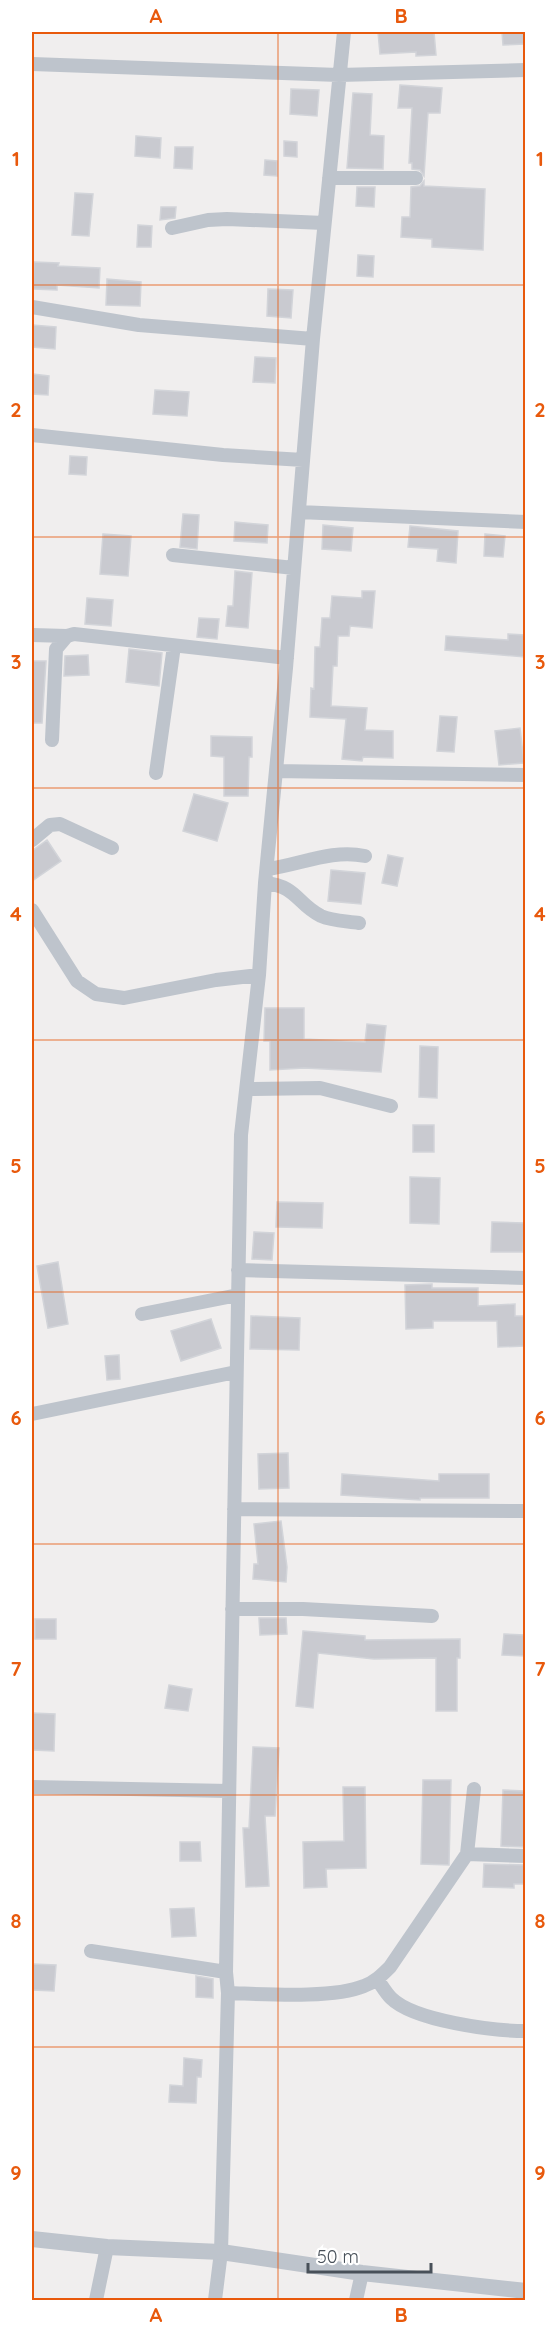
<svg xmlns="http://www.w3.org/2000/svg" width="557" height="2332" font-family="Quicksand,sans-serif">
<rect width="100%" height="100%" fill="#f0eeee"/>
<!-- building -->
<path fill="#c9cad0" stroke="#d2d4d9" stroke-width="1.5" d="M378 32H434L436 55 416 56V52L380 54Z
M502 32H525V44L503 45Z
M400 85 442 88 440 113H428L424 176 420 170 412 169V163H409L412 108H398Z
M291 89 319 90 317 116 290 114Z
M353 93 372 94 370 135 384 136 383 169 347 168Z
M136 136 161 138 160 158 135 156Z
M284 141 297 142V157L284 156Z
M175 147H193L192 169 174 168Z
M265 160 277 161V176L264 175Z
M424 181V186L485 189 483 250 432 247V239L401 237 402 217H410L411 187 420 186Z
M357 187H375L374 207 356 206Z
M75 193 93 194 89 236 72 235Z
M161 207H176L175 218 160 220Z
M138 225 152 226 151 247H137Z
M358 255 374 256 373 277 357 276Z
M34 262 59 263 58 266 100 268 99 288 57 285V290L33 289Z
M107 279 141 282 140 306 106 305Z
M268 289 293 290 291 318 267 316Z
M32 325 56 327 55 349 32 347Z
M255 357 276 358 275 383 253 382Z
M33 374 49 376 48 395 32 394Z
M155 390 189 392 187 416 153 414Z
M70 456 87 457 86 475 69 474Z
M183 514 199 515 197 549 180 547Z
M235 522 268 525 267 543 234 541Z
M323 525 353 528 351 551 322 549Z
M410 526 458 531 456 563 437 561 438 549 408 547Z
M103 534 131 536 128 576 100 574Z
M485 534 505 536 503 557 484 556Z
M235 571 252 573 248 628 226 626 228 606H233Z
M362 591H375L372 628 350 626 349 636H338L337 666H333L331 706 367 708 365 730 393 731V758L363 757 362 761 342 759 346 719 310 717 311 688 314 689 315 647H320L322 618H330L332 596 362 598Z
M87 598 113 600 111 626 85 624Z
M199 618 219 619 217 639 197 637Z
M508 634 525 635V657L445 650 446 636 508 640Z
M129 649 162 653 159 686 126 682Z
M88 655 89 675 64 676 65 656Z
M32 661H46L42 723H32Z
M440 716 457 717 454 752 437 751Z
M520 728 524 763 499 765 495 731Z
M211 736 252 737V757H249L248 796H224V757L211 756Z
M194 794 228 803 217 841 183 831Z
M47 840 61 861 32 881V851Z
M388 855 403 858 397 886 382 883Z
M331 870 365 873 361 904 328 901Z
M265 1008H304V1039L365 1042 367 1024 386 1026 381 1072 304 1068 270 1070V1041H264Z
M420 1046 438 1047 437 1098 419 1097Z
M413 1125H434V1152H413Z
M410 1177 440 1178 439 1224 410 1223Z
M277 1202 323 1203 322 1228 276 1227Z
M492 1222 524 1223 523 1252H491Z
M254 1232 274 1233 272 1260 252 1259Z
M58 1262 68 1324 48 1328 37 1266Z
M432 1284V1288H478V1306L515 1304V1316H525V1346L498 1347 497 1321H433V1328L406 1329 405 1285Z
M251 1316 300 1318 299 1350 250 1349Z
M211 1319 221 1348 181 1361 171 1331Z
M119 1355 120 1379 107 1380 105 1356Z
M288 1453 289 1488 259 1489 258 1454Z
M342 1474 439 1481V1474H489V1498H420V1500L341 1495Z
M281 1521 287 1567 286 1582 253 1579 254 1564H258L254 1524Z
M259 1618H286L287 1634 260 1635Z
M35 1619H56V1639H35Z
M303 1631 365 1636V1640L460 1639V1658H457V1711H436V1658L374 1659 318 1653 313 1708 296 1706Z
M504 1634 525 1635V1656L502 1655Z
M169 1685 192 1689 188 1711 165 1708Z
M32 1713 55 1714 54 1751 32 1750Z
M253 1747 279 1748 275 1816H265L269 1886 246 1887 243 1828H249Z
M423 1780H451L449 1865 421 1864Z
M343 1787H365L366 1868 326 1869 327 1887 304 1888 303 1842 344 1841Z
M503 1790 525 1791V1847L501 1846Z
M180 1842H200L201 1861H180Z
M484 1864 525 1865V1884H514V1888L483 1887Z
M194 1908 196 1936 172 1937 170 1909Z
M32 1964 56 1965 54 1991 32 1990Z
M196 1976 213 1979V1998L196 1997Z
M184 2058 202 2060 201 2077H197L196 2103 169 2102 170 2085 183 2086Z"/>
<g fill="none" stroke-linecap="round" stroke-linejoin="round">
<!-- minor -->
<path stroke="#bec4cc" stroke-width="14" d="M32 64 339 75 526 70
M329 178H416
M172 228 208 220 227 219 324 223
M32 307 139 325 313 339
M32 435 223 455 303 460
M299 512 526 522
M173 555 294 568
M32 635 67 636
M52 740 56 649 67 636 74 634 287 658
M276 771 526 775
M156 773 174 646
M32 840 50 825 60 824 112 848
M267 869C300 865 331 849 365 856
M265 883C297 886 297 904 321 916 332 921 346 921 359 923
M32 910 77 981 96 994 124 998 216 980 259 975
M247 1089 320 1088 391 1106
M238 1270 526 1278
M142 1314 238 1295
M32 1414 236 1372
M234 1509 526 1511
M232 1609H303L432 1616
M32 1787 229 1791
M467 1854 526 1856
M91 1951 226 1972
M377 1979C382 1986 386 1993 391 1998 414 2021 494 2031 526 2031
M228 1993C263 1994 333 1999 364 1986 375 1982 382 1975 390 1967L467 1854 474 1789
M96 2300 107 2247
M215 2300 221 2252 228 1993 226 1972 241 1135 259 975 265 883 286 668 313 339 344 32
M356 2300 362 2273"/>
<!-- tertiary -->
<path stroke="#bec4cc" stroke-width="16" d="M32 2239 107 2247 221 2252 362 2273 526 2291"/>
</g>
<!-- grid -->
<path fill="none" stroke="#e8590c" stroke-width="1.5" stroke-opacity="0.55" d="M278 32V2300M32 285H526M32 537H526M32 788H526M32 1040H526M32 1292H526M32 1544H526M32 1795H526M32 2047H526"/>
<!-- border -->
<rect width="557" height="2332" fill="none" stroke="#ffffff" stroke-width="66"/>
<!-- scale -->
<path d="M308 2263v9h123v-9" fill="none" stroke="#485059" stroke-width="3"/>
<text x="317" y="2263" font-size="18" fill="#485059" stroke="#ffffff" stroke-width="4.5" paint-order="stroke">50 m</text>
<rect x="33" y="33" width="491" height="2266" fill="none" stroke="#e8590c" stroke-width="2"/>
<g font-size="20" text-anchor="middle" font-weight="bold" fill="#e8590c">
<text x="156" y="23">A</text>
<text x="401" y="23">B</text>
<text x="16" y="166">1</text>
<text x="540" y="166">1</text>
<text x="16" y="417">2</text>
<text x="540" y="417">2</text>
<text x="16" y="669">3</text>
<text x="540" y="669">3</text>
<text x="16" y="921">4</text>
<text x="540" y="921">4</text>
<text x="16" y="1173">5</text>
<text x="540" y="1173">5</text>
<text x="16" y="1425">6</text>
<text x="540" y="1425">6</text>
<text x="16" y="1676">7</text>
<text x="540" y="1676">7</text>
<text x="16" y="1928">8</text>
<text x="540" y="1928">8</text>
<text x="16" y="2180">9</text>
<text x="540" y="2180">9</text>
<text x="156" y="2322">A</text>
<text x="401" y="2322">B</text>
</g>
</svg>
